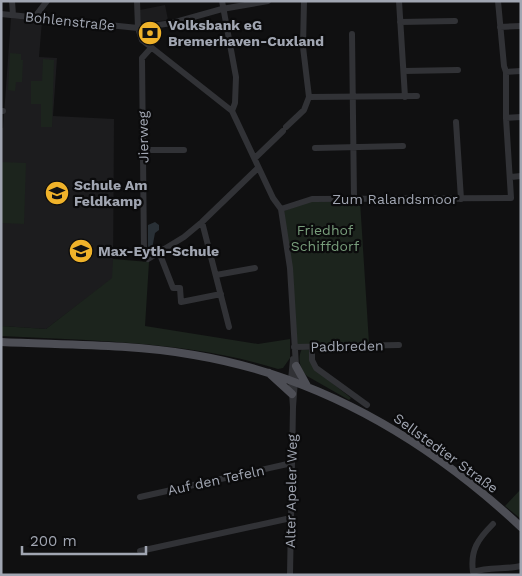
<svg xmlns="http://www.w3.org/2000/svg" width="522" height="576" font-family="'Work Sans',sans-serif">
<rect width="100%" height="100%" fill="#101011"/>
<!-- built -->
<path fill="#1c1c1e" d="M165 5 168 20 141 23 140 10Z
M11 18 42 21 39 57 57 58 53 116 114 119 113 278 46 329 1 326V128H3Z"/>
<!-- green -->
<path fill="#1c241d" d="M10 53 21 54V60H23L22 82H16L15 91 8 90Z
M43 59 54 60 52 127H41V104H31V81H42Z
M1 162 26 163 24 224 1 223Z
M360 201 369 343 297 346 284 211 307 202Z
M113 259 149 262 145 326 258 344 290 339V358L283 368 278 369C189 341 94 341 1 336V326L46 329 112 278Z
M302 349 310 350 318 372 351 398 349 400 307 376C300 369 297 358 302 349Z
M521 489V519L505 506Z"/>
<!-- water -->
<path fill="#293036" d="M155 222 159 225V230L155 233 152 249H148V225Z"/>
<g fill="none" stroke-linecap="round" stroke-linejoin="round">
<!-- minor -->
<path stroke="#313236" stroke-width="6" d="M12 1 13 15
M137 1 138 28 142 40 232 111 273 198 281 209 290 268 296 366 293 407
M222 1 236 77 235 103 232 111
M399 1 405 97
M1 14 138 28 172 23 222 9 268 1
M34 18 47 1
M400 22 455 21
M500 27 521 26
M352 34 354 199
M151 48 142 58 144 253 148 259 184 237 202 222 258 168
M404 71 458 70
M506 72 521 71
M309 97 417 96
M1 111H3
M506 118 521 117
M456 122 461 199
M286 127 304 110 309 97 303 47 304 1
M315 148 403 146
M143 150H184
M255 158 283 131
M511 177 521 176
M281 209 312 199 511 198 506 118V72L504 66 498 1
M202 222 229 327
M159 252 173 288H180L181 302 221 294
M216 275 255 268
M312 346V360L316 368 367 405
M294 347 399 345
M140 497 292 463
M493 524C478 539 470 550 473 572 489 566 505 570 521 566
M140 551 291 518
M290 575 293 407 291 380 293 359"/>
<!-- major -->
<path stroke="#4d4e55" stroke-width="8" d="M1 342C65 345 131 344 194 355 319 376 429 441 521 527
M296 366 307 386
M269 373 292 394"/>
</g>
<!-- icons -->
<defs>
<g id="bank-disc" transform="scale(1.25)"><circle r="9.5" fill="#efb22a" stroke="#0b0b0c"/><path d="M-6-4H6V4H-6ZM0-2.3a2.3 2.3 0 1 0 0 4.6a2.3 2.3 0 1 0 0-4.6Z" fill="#111"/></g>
<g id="school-disc" transform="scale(1.25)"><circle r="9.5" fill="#efb22a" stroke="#0b0b0c"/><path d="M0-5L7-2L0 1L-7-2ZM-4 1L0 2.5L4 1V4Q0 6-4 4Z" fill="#111"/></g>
</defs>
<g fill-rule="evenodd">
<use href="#bank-disc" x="150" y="33"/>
<use href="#school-disc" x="57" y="193"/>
<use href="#school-disc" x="81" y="251"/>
</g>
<g text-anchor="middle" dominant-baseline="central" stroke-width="4.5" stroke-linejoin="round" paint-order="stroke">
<!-- street labels -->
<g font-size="14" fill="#a1a6b2" stroke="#0b0b0c">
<text transform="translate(70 21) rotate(6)">Bohlenstraße</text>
<text transform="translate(143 137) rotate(-91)">Jierweg</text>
<text x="395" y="199">Zum Ralandsmoor</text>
<text transform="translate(347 346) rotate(-1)">Padbreden</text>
<text transform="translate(446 453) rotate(36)">Sellstedter Straße</text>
<text transform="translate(216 480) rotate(-12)">Auf den Tefeln</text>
<text transform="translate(291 491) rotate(-89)">Alter Apeler Weg</text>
</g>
<!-- poi labels -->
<g font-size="14" font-weight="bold" fill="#a1a6b2" stroke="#0b0b0c" text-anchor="start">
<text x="168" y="25">Volksbank eG<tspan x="168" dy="16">Bremerhaven-Cuxland</tspan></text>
<text x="74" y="185">Schule Am<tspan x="74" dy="16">Feldkamp</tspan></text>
<text x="98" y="251">Max-Eyth-Schule</text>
</g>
<!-- park labels -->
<g font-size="14" fill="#789d7b" stroke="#0b0b0c">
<text x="325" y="230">Friedhof<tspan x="325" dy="16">Schiffdorf</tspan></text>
</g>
</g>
<!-- border -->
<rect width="522" height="576" fill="none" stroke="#a1a6b2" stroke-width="5"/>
<!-- scale -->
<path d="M22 546v8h124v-8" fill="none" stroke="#a1a6b2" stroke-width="2.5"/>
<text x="30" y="546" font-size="15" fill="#a1a6b2" stroke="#0b0b0c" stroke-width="4" paint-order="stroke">200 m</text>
</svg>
